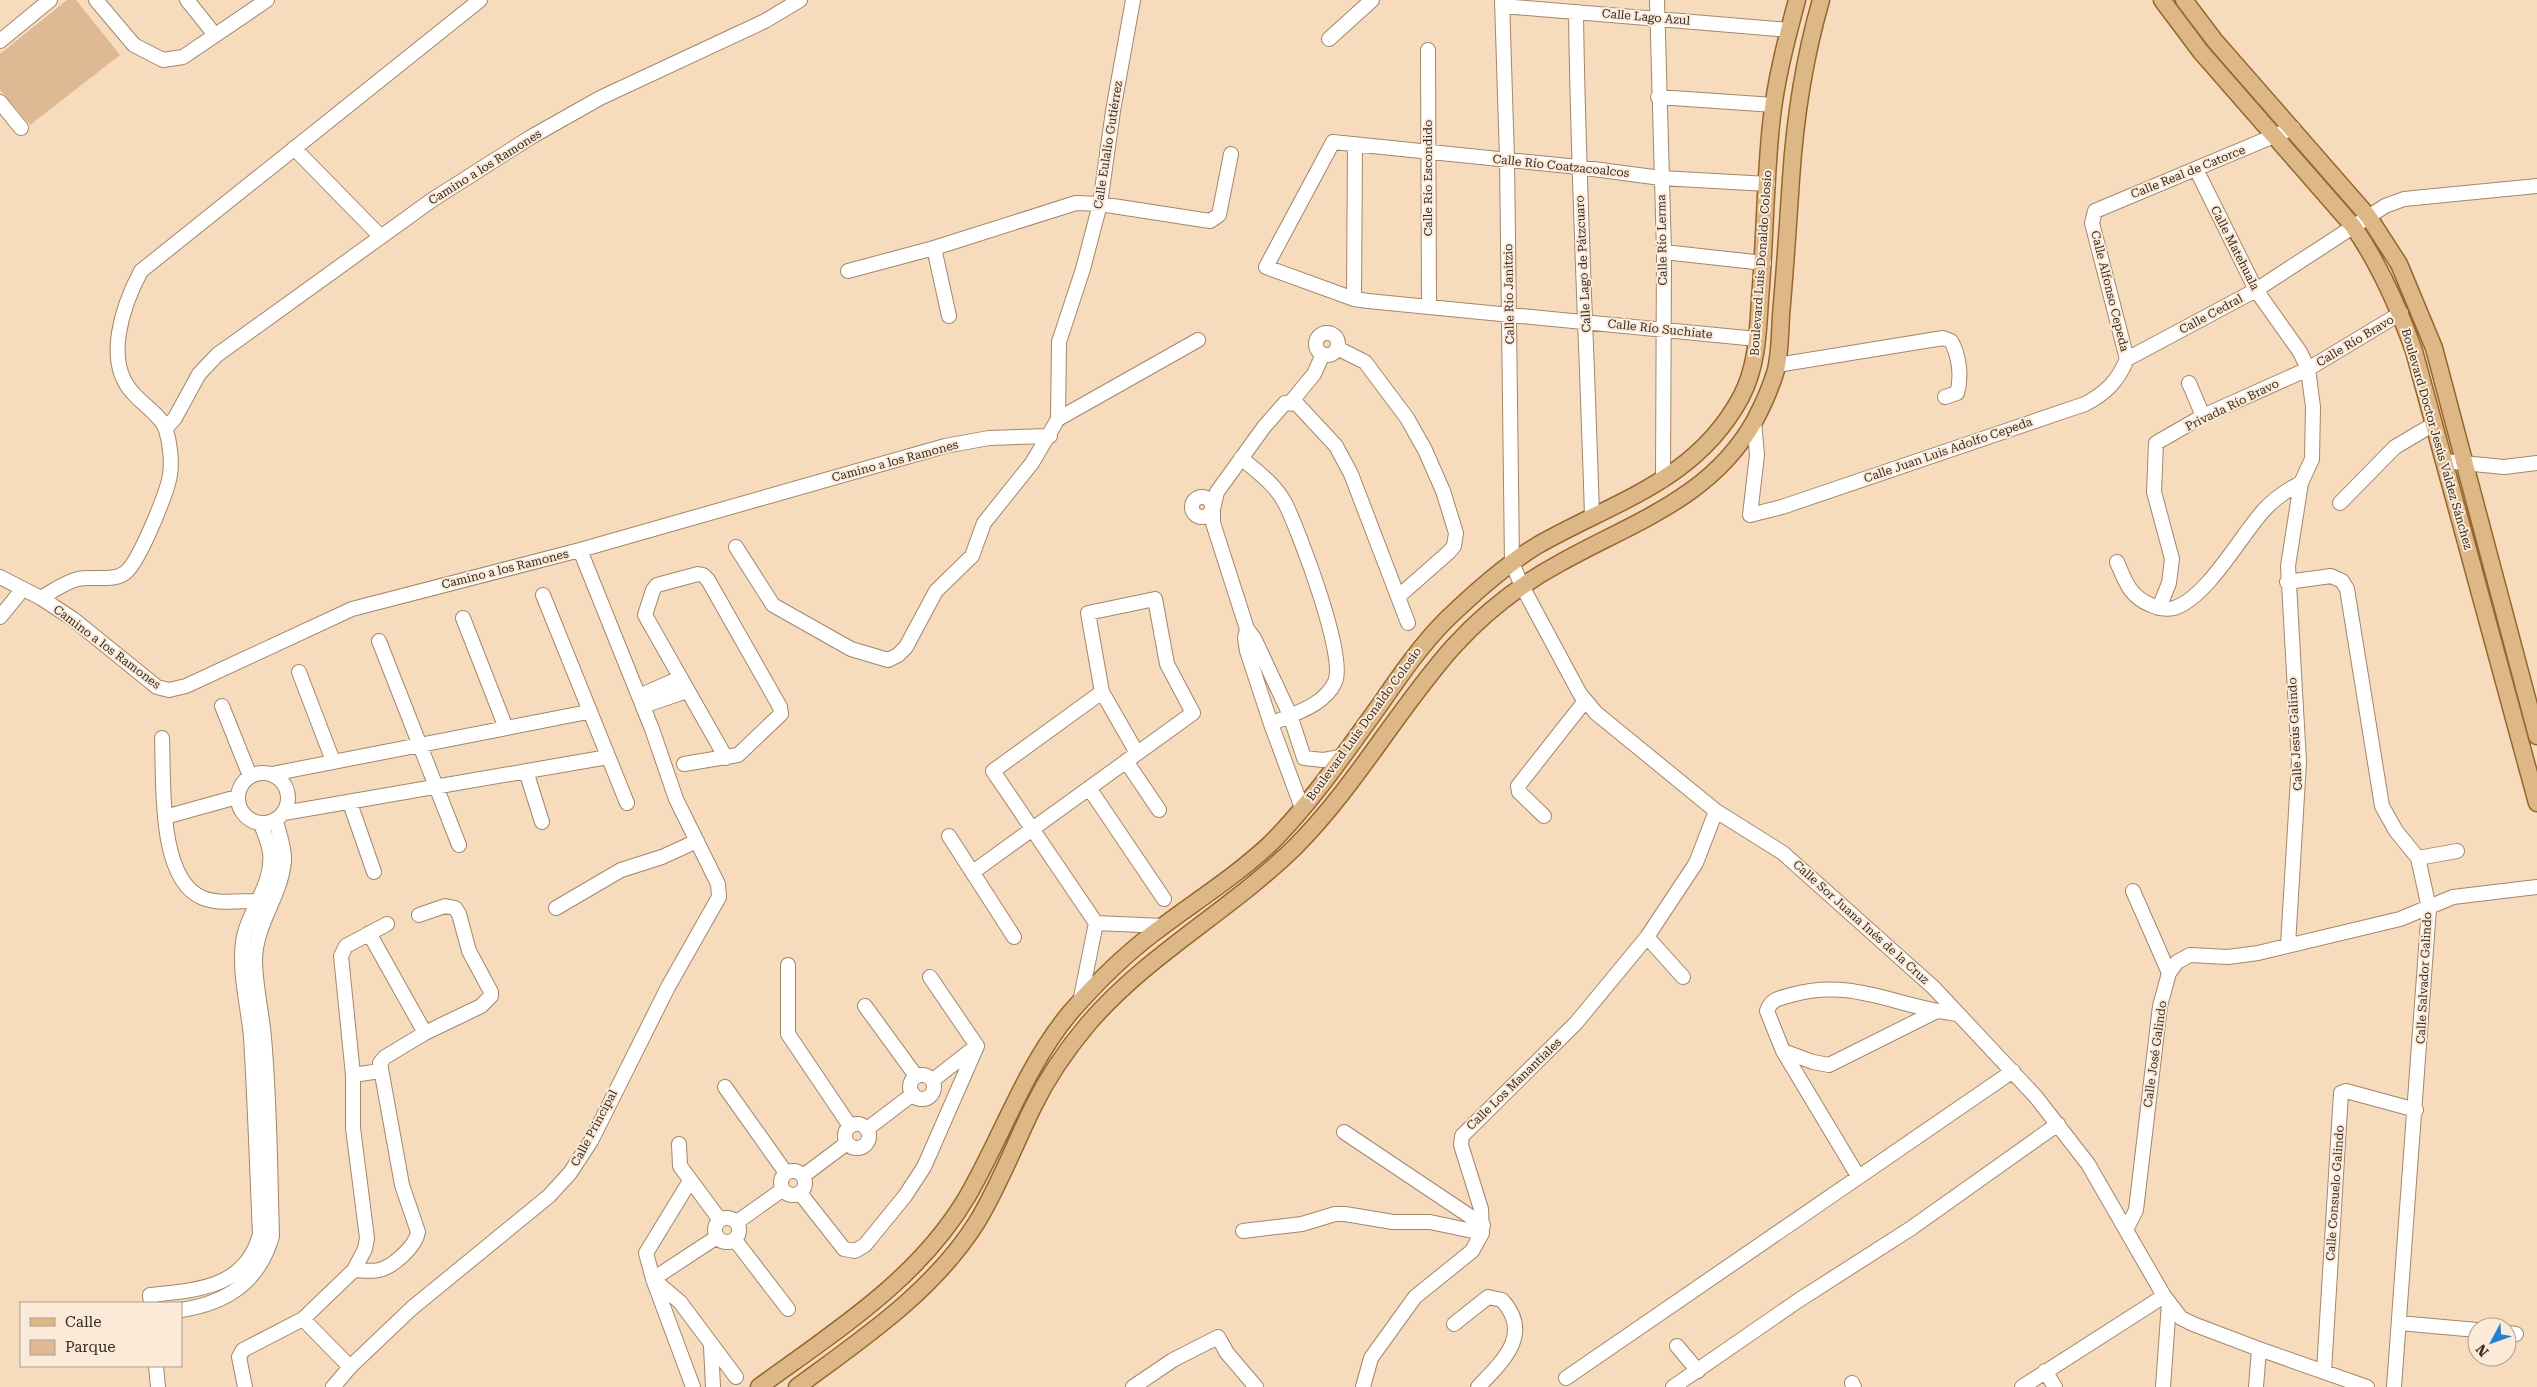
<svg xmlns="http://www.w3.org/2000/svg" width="2537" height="1387" font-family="'Roboto Serif',serif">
<rect width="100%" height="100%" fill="#f7dbbd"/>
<!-- green -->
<path fill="#deb993" d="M67 0H76L120 55 30 125 0 90V54Z"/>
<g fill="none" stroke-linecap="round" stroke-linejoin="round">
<!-- minor casing -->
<g stroke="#a1876c" stroke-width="16">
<path id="minor" d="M96 0 134 45 163 60 183 57 267 0
M187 0 215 35
M1502 0 1507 159 1512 563 1522 586 1580 694 1596 713 1716 811 1783 853 1934 988 2036 1097 2088 1164 2164 1296 2181 1318 2193 1324 2259 1349 2367 1387
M1657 0 1664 252 1663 480
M1502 6 1789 30
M1576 12C1578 180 1587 348 1592 516
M1329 39 1372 0
M0 41 50 0
M1428 50 1429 305
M1658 97 1774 105
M0 102 21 128
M294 148 381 237
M2196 169 2256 290 2300 352 2308 369 2313 407 2312 459 2301 483 2288 566 2299 762 2288 945
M934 248 949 316
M1664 252 1764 263
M848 271 934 248 1076 203 1100 204 1210 221 1219 215 1231 154
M1354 299 1355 144
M1316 344a11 11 0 1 1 22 0a11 11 0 1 1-22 0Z
M1757 339 1368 301 1354 299 1266 267 1333 142 1578 167 1661 178 1768 184
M1337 348 1365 362 1407 418 1425 450 1443 491 1456 533 1454 546 1449 552 1399 596
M2127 359 2256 290 2385 206 2404 199 2537 186
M2127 359 2092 223 2095 211 2293 128
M1777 365 1943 338 1951 341C1959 355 1962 377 1957 393L1945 397
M2189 383 2203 416
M1291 402 1314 374 1323 354
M1058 419 1198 340
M1754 422 1757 455 1750 515 1782 507 2085 404C2106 393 2118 381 2127 359
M166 428 175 418 199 374 217 355 432 200 531 137 600 98 765 21 800 0
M1241 458C1258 472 1276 485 1286 505 1299 532 1347 657 1335 682 1324 706 1294 713 1271 724
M2443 461 2504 467 2537 463
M1192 507a10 10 0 1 1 20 0a10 10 0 1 1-20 0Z
M2340 503 2395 447 2434 424
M736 547 773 605 851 649 888 660 898 655 906 647 936 591 972 556 984 523 1032 463 1058 419 1059 342 1083 269 1100 204 1113 111 1133 0
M2117 562C2125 581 2130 597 2151 605 2158 608 2166 610 2174 608 2207 598 2241 535 2264 510 2275 498 2287 490 2301 483
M0 577 41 598 73 619 157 687 169 690 186 686 352 609 580 550 945 446 989 438 1050 436
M2287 582 2331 576 2342 581 2347 589 2382 806 2396 831 2418 858 2429 908 2394 1387
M543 595 627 803
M41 598C53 591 65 582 78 579 93 576 115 582 126 572 140 560 167 493 170 475 172 461 170 443 166 430 162 416 142 404 133 393 103 361 123 305 141 271L480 0
M2159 608 2169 583 2172 559 2154 492 2156 443 2203 416 2308 369 2401 313
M0 617 22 590
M463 618 506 728
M1247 629 1245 638 1247 651 1271 724 1302 808
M379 641 459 845
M299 672 333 761
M639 696 680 678
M222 706 250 776
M643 706 687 691
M162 738C164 779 157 880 203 898 220 905 245 900 264 901
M1341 757 1323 760 1304 758 1290 715 1254 638 1247 629 1213 523V509L1217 492 1264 427 1285 403 1297 404 1336 446 1351 474 1408 623
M1126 761 1159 810
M684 764 738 755 781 714 780 707 708 580 703 575 698 574 657 585 653 590 645 615 726 758
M526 771 542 822
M238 798a25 25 0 1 1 50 0a25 25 0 1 1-50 0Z
M272 774 588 712
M1089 788 1164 899
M350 803 374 872
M284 813 608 757
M1544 816 1519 792 1518 786 1585 701
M165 817 237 797
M949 836 1014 937
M2418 858 2457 851
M973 872 1193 713 1167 664 1155 599 1088 613 1102 692 1137 753
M2133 891 2169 973
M556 908 621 870 662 857 697 841
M1096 923 1163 926
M369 933 425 1033
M1647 937 1683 977
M788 965V1034L850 1126
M930 977 977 1046
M1080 1002 1096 923 993 771 1102 692
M865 1006 916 1076
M1783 1051 1813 1062 1829 1065 1935 1012
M910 1087a12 12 0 1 1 24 0a12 12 0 1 1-24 0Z
M353 1075 341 956 346 946 387 924
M933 1080 974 1048
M725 1087 786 1173
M845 1136a12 12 0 1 1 24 0a12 12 0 1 1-24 0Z
M867 1129 913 1094
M1344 1132 1483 1225
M679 1144 680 1166 720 1220
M781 1183a12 12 0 1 1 24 0a12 12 0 1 1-24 0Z
M803 1176 847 1143
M1858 1176 1783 1051 1767 1011C1771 999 1780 998 1791 995 1854 977 1897 1008 1958 1014
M690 1181 646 1253 653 1279 693 1387
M800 1193 844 1249 855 1251 865 1245 905 1196 924 1167 977 1046
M715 1230a12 12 0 1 1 24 0a12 12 0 1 1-24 0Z
M737 1222 782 1190
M2127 1228 2136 1210 2160 1006 2169 973 2177 962 2190 955 2228 957 2258 953 2400 919 2453 897 2537 887
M1243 1231 1302 1224 1335 1214H1345L1393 1222H1430L1482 1233
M735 1240 788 1309
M354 1270C362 1270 371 1272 379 1270 393 1267 416 1246 418 1232L402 1185 380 1063 385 1057 425 1033 481 1006 491 996V992L469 951 459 914 455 908 445 906 419 915
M653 1279 717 1237
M654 1280 680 1302 736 1377
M151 1303 150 1295C197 1290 246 1288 260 1234 257 1168 255 1102 251 1037 248 1005 239 974 243 942 247 912 274 884 270 853 269 843 264 833 261 824
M181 1310C227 1303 259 1282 272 1236 270 1171 270 1104 264 1038 262 1012 255 986 255 959 256 923 281 896 284 861 285 848 279 834 276 821
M2399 1323 2477 1330
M1454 1324 1488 1297 1502 1300C1533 1334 1503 1361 1478 1387
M2507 1333 2516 1334
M711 1346 713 1387
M1677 1346 1698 1371
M156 1366 158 1387
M350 1367 303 1319 354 1270 365 1249 367 1238 353 1128V1075L380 1071
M2045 1371 2055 1387
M2324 1371 2341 1093 2346 1091 2416 1110
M1566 1378 2013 1071
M1852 1383 1854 1387
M245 1387 239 1357 243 1350 303 1319
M333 1387 350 1367 412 1308 549 1196 570 1173 591 1141 668 987 719 897 718 884 676 799 652 729 580 550
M1133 1387 1173 1360 1218 1337 1227 1353 1256 1387
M1363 1387 1371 1358 1415 1297 1472 1251 1482 1233 1481 1209 1461 1145 1462 1136 1576 1023 1647 937 1696 863 1716 811
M1673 1387 1799 1300 1910 1229 2058 1124
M2022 1387 2164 1296
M2163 1387 2169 1303
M2256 1387 2259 1349"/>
</g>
<!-- major casing -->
<g stroke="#95672e" stroke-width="19">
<path id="major" d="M2162 0 2201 52 2353 226C2380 265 2398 306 2414 351L2537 803
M2184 0 2215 41 2368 216 2399 264 2434 348 2537 736
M759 1387C834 1332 918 1280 967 1197 1002 1137 1024 1069 1069 1014 1095 984 1123 956 1155 932 1194 902 1235 877 1271 843 1312 802 1345 753 1379 706 1400 676 1420 646 1446 620 1474 593 1505 565 1538 545 1615 501 1696 481 1741 397 1757 367 1758 332 1760 299 1765 241 1765 183 1771 125 1775 83 1786 41 1797 0
M797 1387C862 1339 933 1292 977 1222 999 1186 1014 1146 1033 1107 1047 1078 1067 1049 1088 1024 1148 954 1230 911 1295 847 1355 787 1397 710 1453 647 1483 614 1521 584 1560 563 1633 522 1712 498 1755 420 1763 405 1771 387 1776 370 1780 353 1780 333 1781 315 1785 270 1788 225 1791 179 1795 118 1804 59 1821 0"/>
</g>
<!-- minor -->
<use href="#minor" stroke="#fff" stroke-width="14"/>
<!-- major -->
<use href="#major" stroke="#deb786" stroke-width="16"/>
</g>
<g text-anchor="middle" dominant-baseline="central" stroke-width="4" stroke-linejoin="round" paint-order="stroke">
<!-- street labels -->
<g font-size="12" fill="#362b20" stroke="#fbead8">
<text transform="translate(1646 17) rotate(5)">Calle Lago Azul</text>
<text transform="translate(1108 145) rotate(-81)">Calle Eulalio Gutiérrez</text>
<text transform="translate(1561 166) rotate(6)">Calle Río Coatzacoalcos</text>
<text transform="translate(485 167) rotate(-32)">Camino a los Ramones</text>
<text transform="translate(2188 172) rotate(-22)">Calle Real de Catorce</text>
<text transform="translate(1428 178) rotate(-90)">Calle Río Escondido</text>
<text transform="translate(1662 240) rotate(-91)">Calle Río Lerma</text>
<text transform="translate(2235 248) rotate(63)">Calle Matehuala</text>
<text transform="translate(1761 263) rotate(-86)">Boulevard Luis Donaldo Colosio</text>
<text transform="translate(1583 264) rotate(-93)">Calle Lago de Pátzcuaro</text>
<text transform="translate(2110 291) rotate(76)">Calle Alfonso Cepeda</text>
<text transform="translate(1509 294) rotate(-91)">Calle Río Janitzio</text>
<text transform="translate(2211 314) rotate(-28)">Calle Cedral</text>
<text transform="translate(1660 329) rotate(6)">Calle Río Suchiate</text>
<text transform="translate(2355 341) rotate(-31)">Calle Río Bravo</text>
<text transform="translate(2232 405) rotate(-26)">Privada Río Bravo</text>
<text transform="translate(2437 439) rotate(74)">Boulevard Doctor Jesús Valdez Sánchez</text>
<text transform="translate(1948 450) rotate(-19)">Calle Juan Luis Adolfo Cepeda</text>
<text transform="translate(895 461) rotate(-15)">Camino a los Ramones</text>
<text transform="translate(505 569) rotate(-14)">Camino a los Ramones</text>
<text transform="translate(107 647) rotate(37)">Camino a los Ramones</text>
<text transform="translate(1364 724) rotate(-54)">Boulevard Luis Donaldo Colosio</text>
<text transform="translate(2295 734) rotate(-93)">Calle Jesús Galindo</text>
<text transform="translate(1861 922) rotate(42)">Calle Sor Juana Inés de la Cruz</text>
<text transform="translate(2424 978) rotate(-87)">Calle Salvador Galindo</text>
<text transform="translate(2155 1054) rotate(-82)">Calle José Galindo</text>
<text transform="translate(1514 1084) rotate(-44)">Calle Los Manantiales</text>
<text transform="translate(594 1128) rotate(-62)">Calle Principal</text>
<text transform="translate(2335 1193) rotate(-86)">Calle Consuelo Galindo</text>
</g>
</g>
<!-- legend -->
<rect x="20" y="1302" width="162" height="65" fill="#fbead8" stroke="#ac9e8e"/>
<rect x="30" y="1318" width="25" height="8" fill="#deb786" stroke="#ac9e8e"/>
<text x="65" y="1327" font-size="15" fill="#362b20">Calle</text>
<rect x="30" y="1340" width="25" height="15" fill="#deb993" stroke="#ac9e8e"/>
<text x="65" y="1352" font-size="15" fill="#362b20">Parque</text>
<!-- north arrow -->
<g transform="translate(2492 1342) rotate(229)"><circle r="24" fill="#fbead8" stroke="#ac9e8e"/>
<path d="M0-4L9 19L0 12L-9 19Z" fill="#2381ce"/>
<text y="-8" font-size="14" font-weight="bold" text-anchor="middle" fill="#362b20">N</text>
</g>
</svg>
